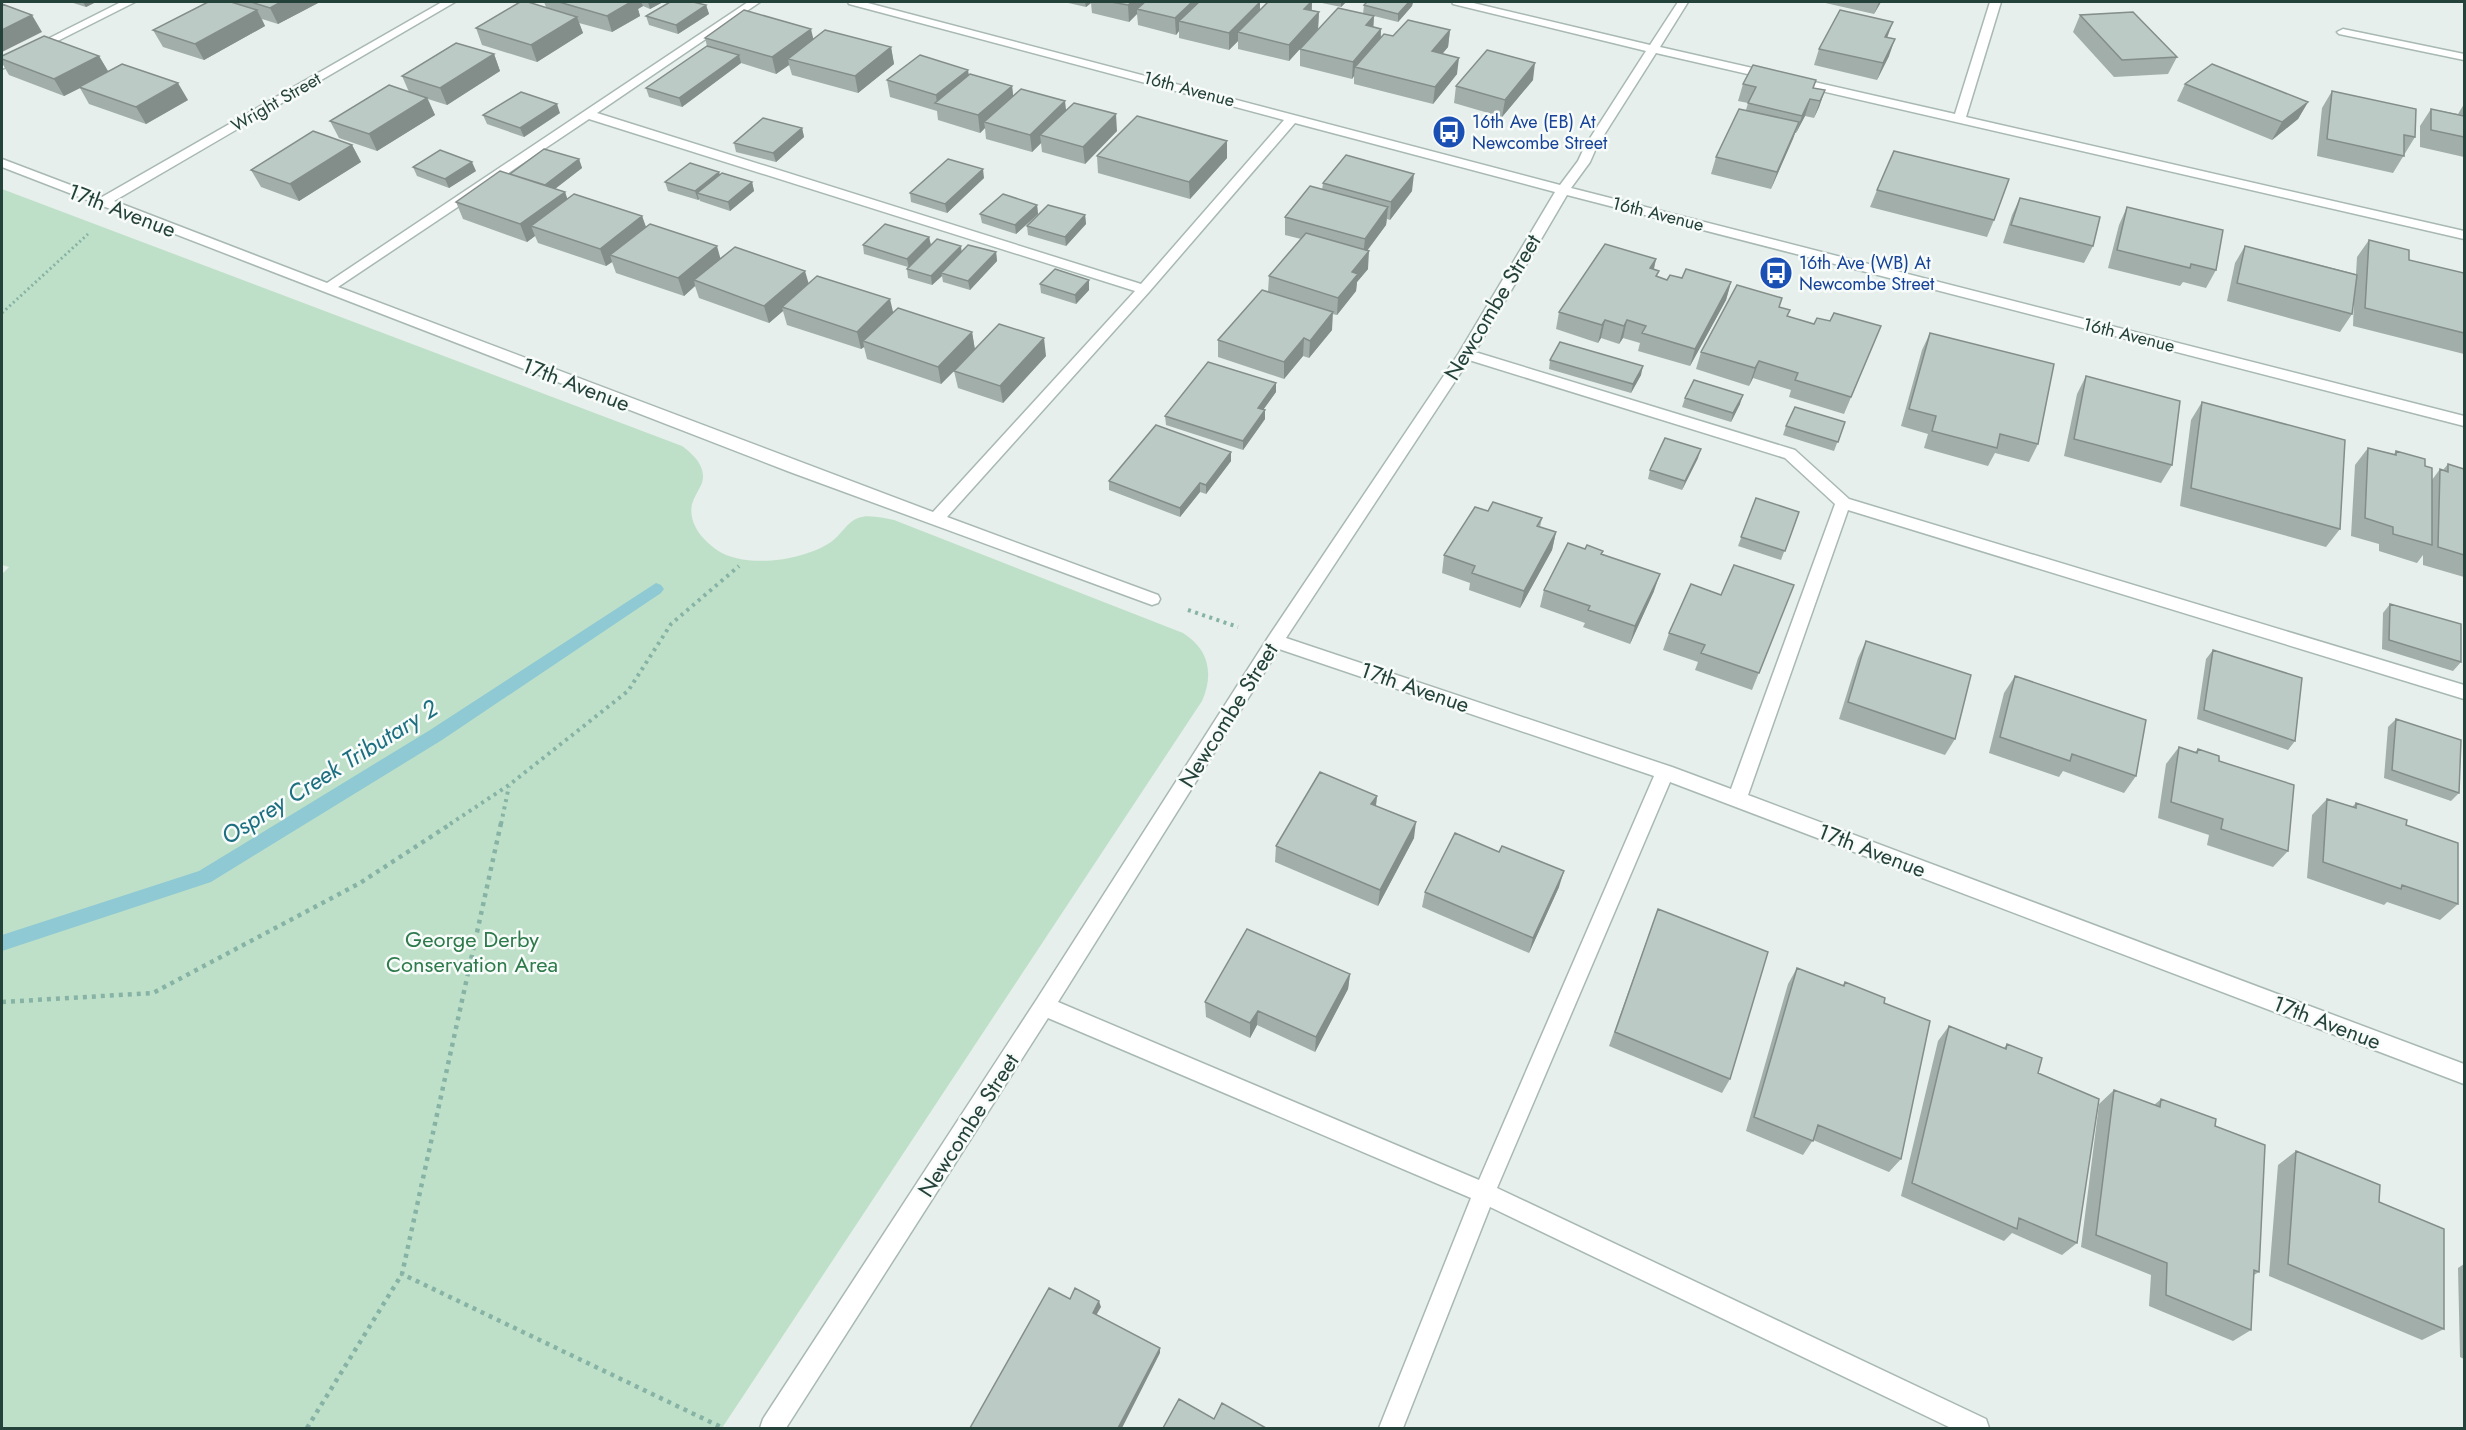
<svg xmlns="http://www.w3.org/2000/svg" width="2466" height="1430" font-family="Jost,sans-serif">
<rect width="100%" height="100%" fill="#e6efeb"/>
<!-- green -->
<path fill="#bfe0c8" d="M2 189 682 446C693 454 707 467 702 483 699 490 694 497 692 504 688 523 702 540 717 550 745 569 803 561 831 542 840 536 848 521 858 518 868 514 883 518 894 520L1183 633C1209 649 1214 674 1202 701L722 1428H2V574L9 567 2 565Z"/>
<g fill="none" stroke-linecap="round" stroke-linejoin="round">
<!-- stream -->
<path fill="#8ec9d4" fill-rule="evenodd" d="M656 583 661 585 664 589 661 593 442 740 211 882 2 951V935L199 871 430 730Z"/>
<!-- minor casing -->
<g stroke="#a8b8b2" stroke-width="3">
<path id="minor" d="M121 2H135L2 69V62Z
M442 2H455L114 201 327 283 748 2H760L597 113 1141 284 1284 120 849 4 848 2H864L1560 185 1578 161 1585 146 1646 51 1453 4 1452 2H1469L1650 45 1678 2H1688L1660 47 1955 114 1990 2H2001L1966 117 2464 231V239L1656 53 1597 146 1590 162 1571 188 2464 416V426L1567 195 1475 352 1795 450 1849 499 2464 685V699L1848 510 1748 795 2464 1064V1084L1670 782 1497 1188 1986 1419 1989 1428H1951L1490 1207 1403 1428H1379L1471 1198 1048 1018 786 1428H760L763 1419 1037 999 1269 636 1459 353 1555 192 1295 123 1149 292 947 517 1158 595 1160 599 1158 603 1152 605 790 472 2 167V159L102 197ZM589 119 1135 291 933 512 338 287ZM1469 360 1785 458 1835 504 1731 789 1672 767 1286 638ZM1279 649 1654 776 1479 1180 1058 1002Z
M2343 29 2464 54V60L2339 34 2337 32Z"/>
</g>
<!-- path-far2 -->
<path stroke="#86b3a5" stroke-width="3" stroke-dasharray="2 3" stroke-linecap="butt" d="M2 313 88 234"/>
<!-- path-far1 -->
<path stroke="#86b3a5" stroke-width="4" stroke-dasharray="3 4.5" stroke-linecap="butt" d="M1188 610 1238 627
M450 824 509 785 628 691 671 624 739 566
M501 824 509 786"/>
<!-- path -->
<path stroke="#86b3a5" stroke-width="4.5" stroke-dasharray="4 5" stroke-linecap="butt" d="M501 823 402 1274 723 1428
M2 1002 153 993 360 883 452 823
M307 1428 402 1274"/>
<!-- minor -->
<use href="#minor" fill="#fff" fill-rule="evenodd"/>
</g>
<!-- wall -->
<path fill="#a1aea9" d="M70 2H96L86 7Z
M208 2H320L278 24 262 19 265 26 204 60 163 47 153 30Z
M544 2H663L650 9 643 6 638 9 640 16 612 32 579 23 583 33 537 62 482 45 476 28 546 7Z
M1064 2H1260V9L1312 2V10L1319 12 1318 29 1289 61 1238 49V41L1229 50 1179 38V31L1176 35 1138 25 1137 14 1129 22 1092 13 1091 3 1086 7Z
M1317 2H1346L1341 7Z
M1367 2H1413L1412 6 1398 22 1374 16 1373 27 1381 29V38L1450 30 1448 47 1442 53 1457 74 1433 104 1354 84V76L1352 79 1300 66V49L1363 14 1364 5Z
M1821 2H1881L1874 14Z
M706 5 709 14 678 34 649 25 646 16Z
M2080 15 2177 57 2168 74 2114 77 2073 32Z
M705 38 813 39 891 47 894 64 858 93 792 75 789 65 776 74 741 63 682 107 649 97 646 88 707 46Z
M1888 38 1889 56 1877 80 1814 65 1819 49Z
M494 54 500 71 447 105 428 99 435 115 377 151 339 138 330 121 409 92 402 76Z
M2 56H99L108 71 188 100 146 124 89 104 80 88 64 96 9 75 2 63Z
M969 75 1012 86 1013 96 1066 110 1117 131 1085 164 1042 152 1041 143 1032 152 986 139 985 128 980 133 938 120 937 111 890 97 887 80Z
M1533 80 1502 117 1454 103 1456 86Z
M1743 84 1814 88 1825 90 1819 107 1814 118 1805 116 1796 133H1795L1771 189 1711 174 1716 157 1746 110 1748 103 1738 101Z
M2185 84 2308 102 2298 119 2272 140 2177 101Z
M2332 91 2415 137 2393 173 2317 156 2322 108Z
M2464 104V157L2420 147V126L2431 109 2458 114Z
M560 113 524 137 487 124 483 115Z
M802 128 804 137 776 162 736 152 734 143Z
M352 145 361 162 299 201 261 187 251 170Z
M1097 156 1227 158 1190 199 1098 173Z
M579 159 582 168 555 189 565 192 567 199 642 216 646 227 721 258 808 284 893 312 972 332 975 350 941 384 867 359 864 347 861 349 787 325 783 311 769 323 699 298 695 286 684 296 616 273 612 262 606 266 538 243 535 236 527 242 463 219 456 202 510 174Z
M413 167 476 171 449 188 417 176Z
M720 174 752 182 754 191 730 211 700 201 699 199 698 200 668 191 665 182Z
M984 178 947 213 911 202 910 193Z
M1323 183 1412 191 1390 220 1387 219 1386 225 1367 251 1368 269 1357 282 1356 291 1337 315 1332 314V330L1309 358 1303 356 1284 379 1218 357V340L1268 292 1269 276 1301 239 1285 235V217L1322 190Z
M1877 190 1994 220 1987 237 1870 207Z
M2020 198 2093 246 2084 263 2003 243 2012 215Z
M1037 205 1038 214 1016 234 982 223 980 214Z
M2127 207 2216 270 2206 288 2183 282 2180 286 2108 268 2119 225Z
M1085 215 1086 224 1066 246 1028 235 1027 226Z
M929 237 931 245 962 252H996L997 261 970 290 943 282 942 276 932 285 908 278 907 269 908 267 864 254 863 245Z
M2369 240 2409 260 2464 273V354L2353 326 2354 299 2352 314 2340 332 2227 301 2235 263 2245 246 2356 274 2357 257Z
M1656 259 1654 269 1658 277 1667 280 1682 278 1731 282 1726 300 1690 366 1638 351 1640 343 1623 338 1619 344 1601 338 1598 343 1556 329 1559 312Z
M1040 284 1089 290 1076 304 1041 293Z
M1782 298 1779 307 1788 316 1874 343 1844 414 1789 397 1791 390 1753 378 1749 386 1696 369 1701 352Z
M1930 333 2038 444 2029 462 1995 453 1988 466 1924 448 1928 434 1901 426 1922 350Z
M1046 356 1003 403 958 388 954 371Z
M1550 360 1641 375 1631 393 1549 369Z
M2086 376 2172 465 2161 483 2064 456 2077 394Z
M1276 392 1263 410 1265 419 1243 450 1166 425 1165 416Z
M1685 398 1740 404 1731 422 1682 407Z
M2202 402 2340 529 2326 547 2180 506 2191 420Z
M1845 422 1834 451 1783 435 1786 426Z
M2368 448 2394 454 2396 451 2425 466 2432 480 2440 469 2443 470 2448 464 2464 469V577L2423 565V555L2417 563 2379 551V544L2351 536 2355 465Z
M1698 458 1682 490 1648 479 1650 470Z
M1231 461 1206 494 1200 492 1180 517 1109 490V481Z
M1756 498 1799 512 1781 560 1738 546Z
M1488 511 1542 518 1540 527 1556 532 1552 550 1520 608 1469 590 1470 583 1442 573 1444 555Z
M1585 549 1603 551 1602 554 1654 591 1630 644 1583 627 1585 623 1540 607 1544 590Z
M1794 585 1752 690 1695 670 1698 662 1663 650 1669 633 1721 595Z
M2390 604 2461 662 2453 671 2382 649 2383 613Z
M1866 641 1955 739 1945 755 1839 719 1858 658Z
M2213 650 2295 741 2288 750 2197 719 2206 659Z
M2015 676 2136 776 2124 793 2063 771 2059 777 1989 753 2004 693Z
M2396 719 2459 793 2451 801 2384 778 2388 727Z
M2179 747 2195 752 2198 749 2219 761 2288 851 2273 867 2207 845 2209 835 2158 818 2166 764Z
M1377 796 1376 806 1414 838 1378 906 1275 862 1276 846Z
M2327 799 2352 807 2356 803 2406 825 2458 904 2440 920 2387 902 2384 905 2307 878 2312 815Z
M1559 887 1529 953 1422 907 1425 892Z
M1658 909 1730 1079 1722 1093 1609 1046Z
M1797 968 1842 986 1845 982 1884 1003 1901 1159 1889 1172 1813 1140 1803 1155 1746 1131 1788 984Z
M1350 974 1348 989 1315 1052 1257 1025 1250 1038 1206 1017 1205 1002Z
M1949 1026 2004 1048 2007 1044 2038 1073 2077 1243 2062 1255 2012 1233 2004 1241 1901 1196 1938 1041Z
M2114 1090 2154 1105 2161 1099 2215 1126 2259 1272 2254 1275 2251 1330 2233 1341 2149 1306 2151 1275 2081 1247 2099 1104Z
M2296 1151 2379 1202 2444 1329 2422 1340 2269 1276 2278 1165Z
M2464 1264V1359L2460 1357 2458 1268Z"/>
<!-- shaded-wall -->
<path fill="#838d89" d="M83 2H96L86 7Z
M281 2H320L278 24 270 8Z
M629 2H641L643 6 638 9 640 16 612 32 607 16Z
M648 2H663L650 9Z
M1085 2H1091V3L1086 7Z
M1132 2H1150L1137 9V14L1129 22 1128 5Z
M1192 2H1208L1179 21V31L1176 35 1175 18Z
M1260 2V18L1238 32V41L1229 50V33Z
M1311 2H1312L1311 17 1304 9Z
M1341 2H1346L1341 7Z
M1409 2H1413L1412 6 1398 22V14Z
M1879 2H1881L1874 14Z
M706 5 709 14 678 34 676 25Z
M257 10 265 26 204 60 195 44Z
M1319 12 1318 29 1289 61V45Z
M32 15 42 32 2 52V30Z
M1374 16 1373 33 1366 25Z
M577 17 583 33 537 62 531 45Z
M1893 22 1887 38 1885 37Z
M811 29 815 46 788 59 789 65 776 74 772 57Z
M1381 29 1380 45 1355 67 1354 76 1352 79 1353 62Z
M1450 30 1448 47 1431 68 1432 51Z
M1895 39 1889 56 1877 80 1883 63Z
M891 47 894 64 858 93 855 76Z
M494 54 500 71 447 105 440 88Z
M739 55 741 63 682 107 679 98Z
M99 56 109 73 79 87 80 88 64 96 54 79Z
M1459 58 1457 74 1433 104 1435 87Z
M1535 63 1533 80 1502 117 1505 100Z
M968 70 971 87 937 104 936 95Z
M1816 80 1805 116 1796 133 1802 116Z
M178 83 188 100 146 124 136 107Z
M1012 86 1014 103 984 122 985 128 980 133 978 115Z
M1825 90 1819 107 1814 118 1820 101Z
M427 98 435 115 377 151 369 134Z
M1065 101 1067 118 1040 135 1041 143 1032 152 1030 135Z
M2308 102 2298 119 2272 140 2282 122Z
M557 104 560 113 524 137 520 128Z
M1116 114 1117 131 1085 164 1083 147Z
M1799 122 1793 139 1771 189 1777 172Z
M802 128 804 137 776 162 773 153Z
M1227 141V158L1190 199 1189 182Z
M352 145 361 162 299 201 290 184Z
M579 159 582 168 543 198 539 190Z
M472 162 476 171 449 188 445 179Z
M983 169 984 178 947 213 945 204Z
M719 172 722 181 697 193 699 199 698 200 695 191Z
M1414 174 1412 191 1390 220 1391 202Z
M752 182 754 191 730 211 728 202Z
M565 192 571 209 531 226 535 236 527 242 520 224Z
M1037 205 1038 214 1016 234 1015 225Z
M1388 207 1386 225 1363 256 1365 239Z
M1085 215 1086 224 1066 246 1065 237Z
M642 216 648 233 610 255 612 262 606 266 600 249Z
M929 237 931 246 909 268 907 259Z
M717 246 722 264 694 280 695 286 684 296 678 278Z
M961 246 962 255 941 273 942 276 932 285 931 276Z
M1369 251 1368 269 1357 282 1356 291 1337 315 1338 298 1352 272Z
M996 252 997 261 970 290 968 281Z
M1656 259 1652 276 1650 268Z
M805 271 810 288 782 307 783 311 769 323 764 306Z
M1089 280V290L1076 304 1075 295Z
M1731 282 1726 300 1690 366 1695 349Z
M890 299 894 316 863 341 864 347 861 349 857 332Z
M1333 312 1332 330 1309 358 1310 341Z
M1605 320 1601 338 1598 343 1602 325Z
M1627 320 1623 338 1619 344 1624 326Z
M972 332 975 350 941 384 938 367Z
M1044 338 1046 356 1003 403 1000 386Z
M1304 338 1303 356 1284 379V362Z
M1759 361 1753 378 1749 386 1755 368Z
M1643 366 1641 375 1631 393 1633 384Z
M1276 383V392L1258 417V408Z
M1743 395 1740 404 1731 422 1733 413Z
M1265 410V419L1243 450V441Z
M1701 449 1698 458 1682 490 1685 481Z
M1231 452V461L1206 494V485Z
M1200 483V492L1180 517V508Z
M1556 532 1552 550 1520 608 1524 591Z
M1660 574 1654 591 1630 644 1635 626Z
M1377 796 1375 812 1371 804Z
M1416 822 1414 838 1378 906 1380 890Z
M1564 871 1559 887 1529 953 1533 938Z
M1350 974 1348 989 1315 1052 1316 1037Z
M1258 1011 1257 1025 1250 1038V1023Z
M1099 1301 1101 1307 1094 1319 1093 1313Z
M1160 1348V1353L1122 1428H1118Z"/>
<!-- building -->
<path fill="#bbcac4" stroke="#838d89" stroke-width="1.5" d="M208 2H231L257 10 195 44 153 30Z
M251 2H281L270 8Z
M520 2H528L577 17 531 45 476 28Z
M559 2H631L607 16Z
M670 2H693L706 5 676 25 646 16Z
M1111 2H1132L1128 5Z
M1145 2H1192L1175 18 1137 9Z
M1199 2H1260L1229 33 1179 21Z
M1268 2H1311L1304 9 1319 12 1289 45 1238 32Z
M1367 2H1409L1398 14 1364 5Z
M2 4 32 15 2 30Z
M1338 8 1374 16 1366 25 1381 29 1353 62 1300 49Z
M744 10 811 29 772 57 705 38Z
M1840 10 1893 22 1885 37 1895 39 1883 63 1819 49Z
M2133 12 2177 57 2122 60 2080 15Z
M1408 20 1450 30 1432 51 1459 58 1435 87 1355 67 1384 34 1393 36Z
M825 30 891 47 855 76 788 59Z
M44 36 99 56 54 79 2 59V56Z
M456 43 494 54 440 88 402 76Z
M707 46 739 55 679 98 646 88Z
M1487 50 1535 63 1505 100 1456 86Z
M920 55 968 70 936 95 887 80Z
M122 64 178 83 136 107 79 87Z
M2212 64 2308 102 2282 122 2185 84Z
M1753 65 1816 80 1813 88 1825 90 1820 101 1810 99 1802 116 1748 103 1756 87 1743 84Z
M970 74 1012 86 978 115 935 103Z
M389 85 427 98 369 134 330 121Z
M1021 89 1065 101 1030 135 984 122Z
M2332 91 2416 109 2415 137 2404 135V156L2327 139Z
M521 92 557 104 520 128 483 115Z
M1074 103 1116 114 1083 147 1040 135Z
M1739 109 1799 122 1777 172 1716 157Z
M2431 109 2464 116V137L2431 130Z
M1137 116 1227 141 1189 182 1097 156Z
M763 118 802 128 773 153 734 143Z
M313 131 352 145 290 184 251 170Z
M544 149 579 159 545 185 510 174Z
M440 150 472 162 445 179 413 167Z
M1894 151 2009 179 1994 220 1877 190Z
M1346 155 1414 174 1391 202 1323 183Z
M948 159 983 169 945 204 910 193Z
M690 163 719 172 695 191 665 182Z
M500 171 565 192 520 224 456 202Z
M722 173 752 182 728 202 697 193Z
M1310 186 1388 207 1365 239 1285 217Z
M574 194 642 216 600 249 531 226Z
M1003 194 1037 205 1015 225 980 214Z
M2020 198 2100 217 2093 246 2011 225Z
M1048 205 1085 215 1065 237 1027 226Z
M2127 207 2223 230 2216 270 2191 264 2190 268 2117 250Z
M650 224 717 246 678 278 610 255Z
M885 224 929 237 907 259 863 245Z
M1306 233 1369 251 1352 272 1358 274 1338 298 1269 276Z
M937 239 961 246 931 276 907 269Z
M2369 240 2409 250V260L2464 273V333L2365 308Z
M1605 244 1656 259 1650 268 1659 271 1656 276 1667 280 1670 275 1682 278 1686 269 1731 282 1695 349 1642 333 1646 326 1627 320 1624 326 1605 320 1602 325 1559 312Z
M968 245 996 252 968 281 941 273Z
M2245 246 2357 275 2352 314 2237 283Z
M735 247 805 271 764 306 694 280Z
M1055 269 1089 280 1075 295 1040 284Z
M817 276 890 299 857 332 782 307Z
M1737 285 1782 298 1779 307 1790 310 1787 316 1814 324 1817 318 1830 321 1834 313 1881 326 1851 397 1795 380 1798 373 1759 361 1755 368 1701 352Z
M1262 290 1333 312 1310 341 1304 338 1284 362 1218 340Z
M898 308 972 332 938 367 863 341Z
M999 324 1044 338 1000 386 954 371Z
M1930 333 2054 364 2038 444 2000 434 1997 448 1932 431 1936 416 1909 409Z
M1560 342 1643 366 1633 384 1550 360Z
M1208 362 1276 383 1258 408 1265 410 1243 441 1165 416Z
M2086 376 2180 401 2172 465 2074 439Z
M1694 380 1743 395 1733 413 1685 398Z
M2202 402 2345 440 2340 529 2191 488Z
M1795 407 1845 422 1838 442 1786 426Z
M1156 425 1231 452 1206 485 1200 483 1180 508 1109 481Z
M1665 438 1701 449 1685 481 1650 470Z
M2368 448 2396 455V451L2425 459V466L2432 468V545L2393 534V527L2365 518Z
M2448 464 2464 469V555L2438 547 2440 469 2448 472Z
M1756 498 1799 512 1785 551 1741 537Z
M1493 502 1542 518 1537 526 1556 532 1524 591 1472 573 1475 566 1444 555 1475 507 1488 511Z
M1568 543 1585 549 1587 545 1603 551 1601 554 1660 574 1635 626 1588 610 1590 606 1544 590Z
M1734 565 1794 585 1759 673 1701 653 1705 645 1669 633 1691 584 1721 595Z
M2390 604 2461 624V662L2389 640Z
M1866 641 1971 675 1955 739 1848 702Z
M2213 650 2302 678 2295 741 2204 710Z
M2015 676 2146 720 2136 776 2072 754 2070 761 2000 737Z
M2396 719 2461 740 2459 793 2392 770Z
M2179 747 2197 753 2198 749 2219 756V761L2294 785 2288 851 2221 829 2223 819 2171 802Z
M1320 772 1377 796 1371 804 1416 822 1380 890 1276 846Z
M2327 799 2356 808V803L2407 820 2406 825 2458 843V904L2402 885 2401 889 2323 862Z
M1455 833 1499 852 1502 846 1564 871 1533 938 1425 892Z
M1658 909 1768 952 1730 1079 1615 1032Z
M1247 929 1350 974 1316 1037 1258 1011 1250 1023 1205 1002Z
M1797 968 1844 986 1845 982 1885 998 1884 1003 1930 1021 1901 1159 1818 1125 1813 1141 1754 1117Z
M1949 1026 2006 1049 2007 1044 2042 1058 2038 1073 2099 1099 2077 1243 2019 1218 2017 1229 1912 1183Z
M2114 1090 2160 1107 2161 1099 2216 1119 2215 1126 2265 1145 2259 1272 2254 1270 2251 1330 2166 1295 2167 1263 2096 1235Z
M2296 1151 2380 1185 2379 1202 2444 1229V1329L2288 1264Z
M1049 1288 1070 1299 1075 1288 1099 1301 1093 1313 1160 1348 1118 1428H970Z
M1179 1399 1214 1419 1222 1403 1266 1428H1163Z"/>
<!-- icons -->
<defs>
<g id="bus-disc" transform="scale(1.725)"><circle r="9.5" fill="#1a4fb4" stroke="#f7fbf9"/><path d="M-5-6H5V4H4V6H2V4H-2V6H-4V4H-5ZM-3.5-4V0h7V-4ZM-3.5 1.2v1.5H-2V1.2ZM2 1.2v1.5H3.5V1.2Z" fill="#fff"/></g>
</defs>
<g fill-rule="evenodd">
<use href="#bus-disc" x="1449" y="132"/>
<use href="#bus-disc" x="1776" y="273"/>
</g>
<g text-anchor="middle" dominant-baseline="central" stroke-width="5" stroke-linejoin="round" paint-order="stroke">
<!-- far-street labels -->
<g font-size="18" fill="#24423a" stroke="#f7fbf9">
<text transform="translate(1189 89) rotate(15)">16th Avenue</text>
<text transform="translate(276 102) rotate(-30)">Wright Street</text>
<text transform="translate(1658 214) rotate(14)">16th Avenue</text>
<text transform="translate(2129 335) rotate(14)">16th Avenue</text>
</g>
<!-- far-transit labels -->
<g font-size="18" fill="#164399" stroke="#f7fbf9" text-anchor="start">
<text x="1472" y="122">16th Ave (EB) At<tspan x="1472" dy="21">Newcombe Street</tspan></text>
<text x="1799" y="263">16th Ave (WB) At<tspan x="1799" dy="21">Newcombe Street</tspan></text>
</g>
<!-- street labels -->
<g font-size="22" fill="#24423a" stroke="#f7fbf9">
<text transform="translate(122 210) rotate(21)">17th Avenue</text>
<text transform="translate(1492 307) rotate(-59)">Newcombe Street</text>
<text transform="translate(576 384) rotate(21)">17th Avenue</text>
<text transform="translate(1415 687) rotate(19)">17th Avenue</text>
<text transform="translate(1228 715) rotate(-58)">Newcombe Street</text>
<text transform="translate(1872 850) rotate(21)">17th Avenue</text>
<text transform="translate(2327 1022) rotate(21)">17th Avenue</text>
<text transform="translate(968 1125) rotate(-57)">Newcombe Street</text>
</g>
<!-- park labels -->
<g font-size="22" fill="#2d7a4b" stroke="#f7fbf9">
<text x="472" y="939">George Derby<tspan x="472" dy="25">Conservation Area</tspan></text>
</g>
<!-- water labels -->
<g font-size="24" font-style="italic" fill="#1c6f80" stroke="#f7fbf9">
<text transform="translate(329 772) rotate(-32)">Osprey Creek Tributary 2</text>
</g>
</g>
<!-- border -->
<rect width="2466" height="1430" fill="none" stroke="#24423a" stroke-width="6"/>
</svg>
